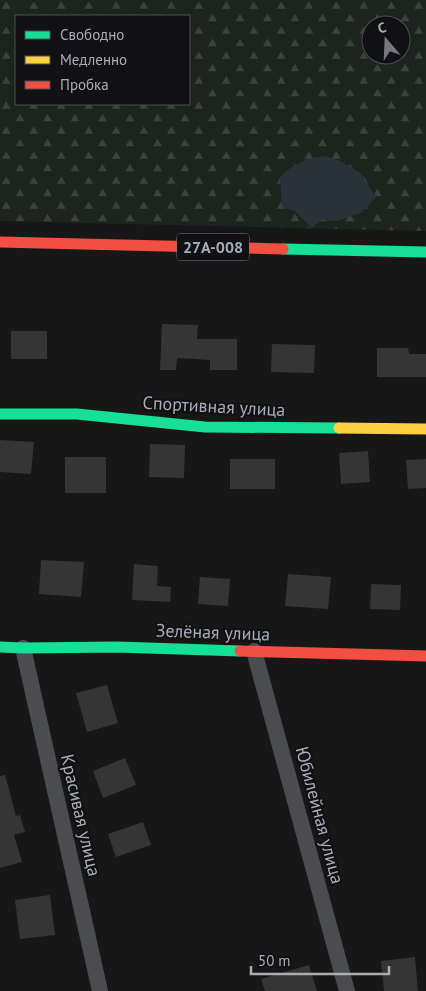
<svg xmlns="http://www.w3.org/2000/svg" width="426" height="991" font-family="'PT Sans',sans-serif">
<defs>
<pattern id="forest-firs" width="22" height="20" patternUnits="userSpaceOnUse" patternTransform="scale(1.25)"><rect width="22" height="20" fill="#1d241e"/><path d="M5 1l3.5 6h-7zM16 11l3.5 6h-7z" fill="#3b413d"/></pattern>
</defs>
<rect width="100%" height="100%" fill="#171717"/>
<!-- forest -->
<path fill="url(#forest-firs)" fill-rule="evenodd" d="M0 0H426V231L0 221ZM16 16H189V104H16ZM371 25H401V55H371Z"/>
<!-- water -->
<path fill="#2a3239" d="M325 156 340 161 359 172 376 197 362 212 338 221 321 220 312 228 295 211 282 207 280 177 289 169 307 159Z"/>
<!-- building -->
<path fill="#353536" d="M162 324 198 325 197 339H237V370H210V360L177 358 176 370H160Z
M11 331H47V359H11Z
M272 344 315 345 314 373 271 372Z
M377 348H408L409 354H426V377H377Z
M0 440 34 442 31 474 0 472Z
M150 444 185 445 184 478 149 477Z
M368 451 370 482 341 484 339 453Z
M65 457H106V493H65Z
M230 459H275V489H230Z
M426 459V488L408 489 406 460Z
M41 560 84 562 81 597 39 594Z
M134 564 158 566 157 586 171 587 170 602 132 600Z
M288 574 331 577 328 609 285 606Z
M200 577 230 579 228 606 198 604Z
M371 584 401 585 400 610 370 609Z
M107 685 118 723 87 732 76 693Z
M125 758 136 785 103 798 93 771Z
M5 775 16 816 20 815 25 832 14 835 22 862 0 868V776Z
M143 822 151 845 116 857 108 834Z
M50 895 55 935 20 939 15 900Z
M415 957 418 991H384L381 961Z
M309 965 317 991H265L261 979Z"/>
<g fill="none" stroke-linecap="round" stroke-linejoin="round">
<!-- street -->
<path stroke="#4b4c50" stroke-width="16" d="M23 648 100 991
M254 651 347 991"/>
<!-- fast -->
<path stroke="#16e098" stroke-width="11" d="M283 249 426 252
M0 414H77L205 427 339 428
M0 647 23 648 117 647 240 651"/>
<!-- slow -->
<path stroke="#ffcf43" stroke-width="11" d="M339 428 426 429"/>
<!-- jam -->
<path stroke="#f24e42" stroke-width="11" d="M0 242 283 249
M240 651 426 656"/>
</g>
<g text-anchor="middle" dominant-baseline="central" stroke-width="4.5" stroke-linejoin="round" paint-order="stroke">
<!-- shield labels -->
<rect fill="#111113" stroke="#7b7e86" stroke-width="1" x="177" y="233.5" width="72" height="27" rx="4"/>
<g font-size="16" font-weight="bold" fill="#a8adb8">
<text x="213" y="247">27А-008</text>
</g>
<!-- street labels -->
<g font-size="18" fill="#a8adb8" stroke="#111113">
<text transform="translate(214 406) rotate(3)">Спортивная улица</text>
<text transform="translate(213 632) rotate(2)">Зелёная улица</text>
<text transform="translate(81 815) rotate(77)">Красивая улица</text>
<text transform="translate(320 815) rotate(75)">Юбилейная улица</text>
</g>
</g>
<!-- legend -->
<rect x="15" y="15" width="175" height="90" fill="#111113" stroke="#4d4f55"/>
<rect x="25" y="31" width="25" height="8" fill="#16e098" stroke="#4d4f55"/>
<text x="60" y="40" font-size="15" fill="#a8adb8">Свободно</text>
<rect x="25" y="56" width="25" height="8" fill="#ffcf43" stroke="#4d4f55"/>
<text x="60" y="65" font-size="15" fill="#a8adb8">Медленно</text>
<rect x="25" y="81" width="25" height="8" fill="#f24e42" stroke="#4d4f55"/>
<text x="60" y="90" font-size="15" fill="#a8adb8">Пробка</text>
<!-- north arrow -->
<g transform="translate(386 40) rotate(341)"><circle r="24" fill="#111113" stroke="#4d4f55"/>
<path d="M0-4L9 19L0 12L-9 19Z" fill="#757880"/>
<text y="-8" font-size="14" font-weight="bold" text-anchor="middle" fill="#a8adb8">С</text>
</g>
<!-- scale -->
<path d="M251 966v8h138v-8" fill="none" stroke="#a8adb8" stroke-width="2.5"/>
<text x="258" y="966" font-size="15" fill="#a8adb8" stroke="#111113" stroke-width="4" paint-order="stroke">50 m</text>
</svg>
